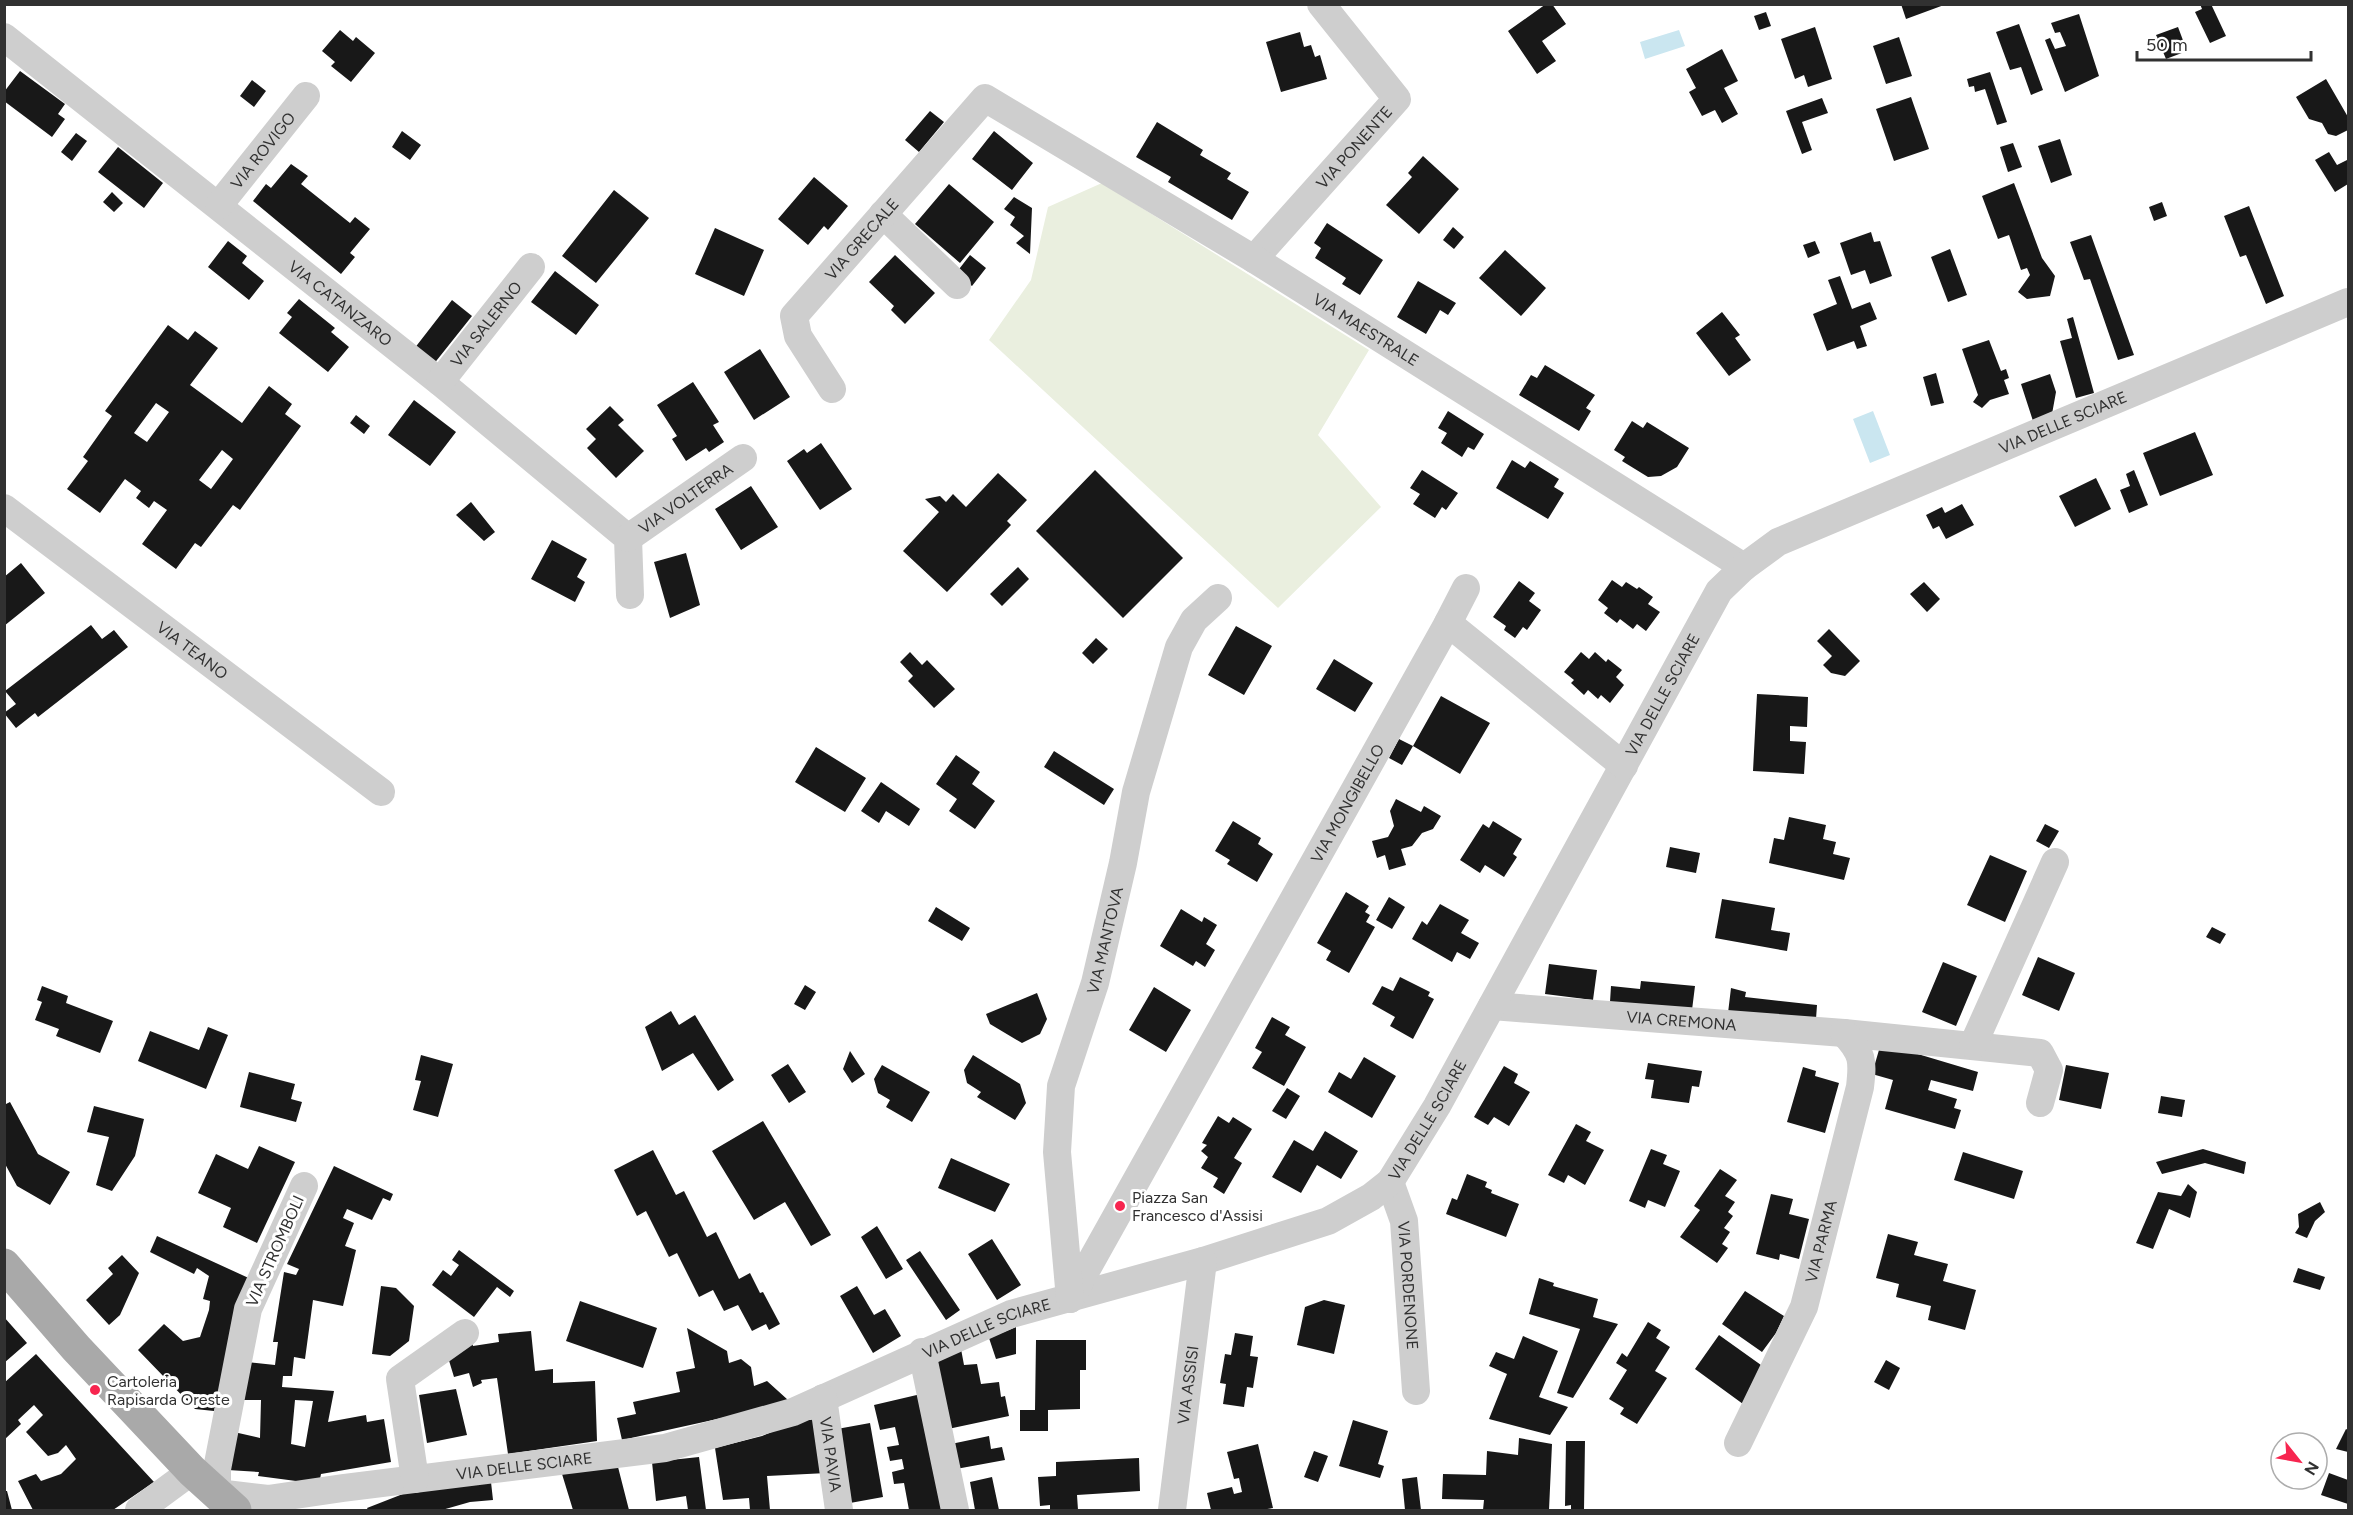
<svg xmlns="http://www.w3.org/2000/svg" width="2353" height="1515" font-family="Figtree,sans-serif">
<rect width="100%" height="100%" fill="#fff"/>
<!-- green -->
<path fill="#eaefdf" d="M1102 183 1369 350 1318 435 1381 507 1278 608 989 340 1031 280 1048 207Z"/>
<!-- water -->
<path fill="#cae6f0" d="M1679 30 1685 46 1645 59 1640 42Z
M1873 411 1890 455 1870 463 1853 419Z"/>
<!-- building -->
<path fill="#181818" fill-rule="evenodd" d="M1546 4H1552L1566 24 1542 41 1556 61 1537 74 1508 31Z
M1901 4H1944V5L1906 19Z
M2200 4H2211L2226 36 2210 43 2195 12 2202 9Z
M1766 12 1771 26 1759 30 1754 16Z
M2079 14 2099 76 2065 92 2045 40 2050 38 2055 49 2066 46 2060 32 2055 33 2051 23Z
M2019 24 2043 90 2031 95 2021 67 2010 70 1996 32Z
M1815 27 1832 79 1808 87 1804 75 1795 79 1781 39Z
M2178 27 2187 51 2166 59 2156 35Z
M340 30 353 41 356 37 375 53 351 82 331 66 335 62 322 51Z
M1300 32 1304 47 1311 45 1315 57 1320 55 1327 79 1281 92 1266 42Z
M1899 37 1912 76 1886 84 1873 46Z
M1722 49 1738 81 1724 88 1738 114 1722 123 1715 110 1702 116 1689 92 1696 88 1686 69Z
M20 71 65 104 58 114 65 119 52 137 4 101V92Z
M1990 72 2007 122 1997 125 1985 89 1975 92 1974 86 1969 87 1967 79Z
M2326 79 2348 117V130L2336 136 2328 134 2322 123 2309 119 2296 97Z
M252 80 266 91 254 107 240 96Z
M1911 97 1929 149 1894 161 1876 109Z
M1822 98 1828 113 1802 122 1812 150 1802 154 1786 111Z
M930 111 944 122 919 152 905 140Z
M1157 122 1203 150 1200 155 1231 173 1227 179 1249 192 1232 220 1168 182 1171 177 1136 157Z
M402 131 421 145 410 160 392 147Z
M994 131 1033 163 1012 190 972 159Z
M76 133 87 141 72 161 61 152Z
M2060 139 2072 175 2051 183 2038 146Z
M2013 143 2022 167 2008 172 2000 147Z
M118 147 163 183 144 208 98 172Z
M2329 152 2337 165 2347 160 2348 163V184L2335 192 2315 160Z
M1423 156 1459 189 1419 234 1386 205 1412 177 1408 173Z
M291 164 308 176 301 184 350 223 355 217 370 229 350 253 355 257 341 274 253 201 266 184 271 188Z
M814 177 848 206 828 230 824 226 808 245 778 219Z
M2014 183 2042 258 2055 276 2050 296 2027 299 2018 292 2030 275 2027 268 2021 270 2009 235 1998 239 1982 196Z
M949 184 994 222 960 263 915 224Z
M614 190 649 218 596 283 562 256Z
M112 192 123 203 114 212 103 202Z
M1014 197 1032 208 1030 254 1016 243 1024 236 1010 225 1015 217 1004 209Z
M2162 202 2167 216 2154 221 2149 207Z
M2249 206 2284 296 2266 304 2246 255 2240 257 2224 216Z
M1327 223 1383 260 1360 295 1342 284 1346 278 1315 258 1321 248 1314 243Z
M1453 227 1464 237 1454 249 1443 240Z
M715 228 764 250 744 296 695 274Z
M1871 232 1874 242 1880 241 1892 276 1870 284 1865 270 1851 275 1840 243Z
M2091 235 2134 355 2118 360 2090 279 2084 280 2070 242Z
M228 241 247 256 242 263 264 281 249 300 208 267Z
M1815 241 1820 253 1808 258 1803 245Z
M1950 249 1967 295 1948 302 1931 257Z
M1505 250 1546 288 1521 316 1479 278Z
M895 255 935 293 905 324 891 310 894 306 869 282Z
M970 255 986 268 972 286 956 273Z
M555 271 599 305 576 335 531 302Z
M1840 276 1852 309 1870 302 1877 319 1860 326 1867 346 1857 349 1854 341 1827 351 1813 314 1837 304 1828 280Z
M1418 281 1456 303 1448 315 1440 310 1426 334 1397 317Z
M299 299 335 328 331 332 349 347 328 372 279 333 292 317 287 313Z
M452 300 472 316 433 365 414 349Z
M1722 312 1740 335 1735 338 1751 360 1729 376 1696 333Z
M2073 317 2094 393 2076 398 2060 341 2072 338 2067 319Z
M168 325 188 340 195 331 218 348 190 385 242 423 269 386 292 404 285 414 301 426 240 510 233 505 201 547 195 543 176 569 142 544 167 510 154 501 149 508 136 498 141 491 125 479 100 513 67 489 88 461 83 457 112 416 105 411ZM156 403 169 412 147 442 134 433ZM222 450 233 459 211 489 199 480Z
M1989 340 2001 371 2006 369 2009 378 2004 380 2009 394 1990 400 1982 408 1973 402 1978 395 1962 349Z
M760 349 790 397 754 420 724 372Z
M1545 365 1595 395 1586 408 1591 411 1579 431 1519 395 1531 375 1537 378Z
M1936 373 1944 403 1931 406 1923 377Z
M2050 374 2056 392 2052 414 2033 421 2021 384Z
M693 382 719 422 713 425 724 442 709 452 706 448 686 461 672 439 677 436 657 405Z
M414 400 456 432 430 466 388 435Z
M610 406 624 420 618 425 644 451 616 478 587 448 596 439 586 429Z
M1448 411 1484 434 1474 450 1468 447 1462 457 1441 443 1447 433 1438 428Z
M356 415 370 426 364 434 350 423Z
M1632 421 1643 428 1647 422 1689 448 1677 467 1661 476 1648 477 1622 461 1625 457 1614 450Z
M2195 432 2213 475 2160 496 2143 453Z
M821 443 852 489 820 510 787 461 804 449 807 453Z
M1512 460 1525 468 1530 461 1559 479 1554 487 1564 493 1548 519 1496 488Z
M1095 470 1183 558 1123 618 1036 531Z
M1422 470 1458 493 1446 510 1442 507 1435 518 1413 504 1420 494 1410 488Z
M2134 470 2148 505 2129 513 2120 490 2130 486 2126 474Z
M998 473 1027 500 1007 521 1011 525 947 592 903 551 939 512 925 499 940 496 946 502 953 494 966 507Z
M2096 478 2111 509 2075 527 2059 496Z
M751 486 778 527 741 550 715 509Z
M471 502 495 532 484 541 456 515Z
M1962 504 1974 525 1946 539 1939 526 1933 529 1926 515 1942 507 1945 513Z
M552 540 587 559 577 577 585 582 575 602 531 579Z
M686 553 700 605 670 618 654 562Z
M21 563 45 593 4 626V577Z
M1018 567 1029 579 1002 606 990 594Z
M1612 580 1622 587 1626 582 1637 589 1639 587 1653 597 1648 604 1660 612 1646 631 1637 624 1633 629 1620 619 1617 623 1604 613 1608 608 1598 600Z
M1519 581 1535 593 1529 601 1541 610 1527 630 1523 627 1515 638 1504 630 1506 626 1493 617Z
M1924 582 1940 599 1927 612 1910 594Z
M91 625 102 639 114 630 128 647 38 717 35 713 16 728 4 713 16 704 5 691Z
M1236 626 1272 646 1244 695 1208 675Z
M1829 629 1860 661 1845 676 1831 673 1823 665 1832 656 1817 641Z
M1096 638 1108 649 1093 664 1082 653Z
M910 652 922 665 927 660 955 689 934 708 908 681 913 676 900 662Z
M1581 652 1589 659 1595 652 1606 662 1608 659 1622 670 1616 677 1624 685 1610 703 1601 695 1598 699 1588 690 1584 695 1571 683 1574 680 1564 672Z
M1334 659 1373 683 1355 712 1316 689Z
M1757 694 1808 697 1807 727 1790 726V741L1806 742 1804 774 1753 771Z
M1441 696 1490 723 1460 774 1413 746Z
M1399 739 1413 746 1402 765 1389 758Z
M816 747 866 778 845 812 795 782Z
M1054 751 1114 789 1104 805 1044 767Z
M956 755 980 772 972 784 995 801 975 829 949 811 957 799 936 784Z
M881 782 920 809 909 826 886 811 879 823 861 811Z
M1396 799 1421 812 1424 806 1441 816 1433 829 1422 833 1412 846 1401 849 1406 865 1389 870 1385 855 1377 858 1372 841 1388 837 1394 826 1390 811Z
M1789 817 1826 825 1823 839 1836 842 1833 854 1850 858 1844 880 1769 863 1774 838 1784 840Z
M1233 821 1261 838 1258 844 1273 854 1257 882 1227 864 1230 860 1215 851Z
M1493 821 1522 839 1513 854 1517 857 1504 877 1485 865 1480 873 1460 860 1483 824 1489 828Z
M2045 824 2059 831 2049 848 2036 841Z
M1670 847 1700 853 1696 873 1666 867Z
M1990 855 2027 871 2005 922 1967 905Z
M1346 892 1369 906 1365 912 1370 915 1366 922 1375 927 1349 973 1326 960 1331 951 1317 943Z
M1389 897 1405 907 1392 929 1376 920Z
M1722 899 1775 908 1771 930 1790 933 1787 951 1715 938Z
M1440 904 1469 920 1461 933 1479 943 1470 959 1457 952 1452 962 1412 939 1422 921 1427 925Z
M936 907 970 928 962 941 928 921Z
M1181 909 1202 922 1204 917 1217 925 1206 944 1215 950 1205 967 1196 961 1193 966 1160 946Z
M2212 927 2226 934 2220 944 2206 937Z
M2038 957 2075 973 2059 1011 2022 995Z
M1943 962 1977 976 1956 1026 1922 1012Z
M1549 964 1597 970 1593 1000 1545 994Z
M1400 977 1430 992 1428 996 1434 999 1413 1039 1390 1026 1395 1017 1372 1004 1382 986 1393 991Z
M1641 981 1695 986 1692 1010 1610 1002 1611 986 1640 989Z
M805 985 816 992 805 1010 794 1004Z
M42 986 68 996 66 1003 113 1021 100 1053 56 1036 59 1029 35 1020 42 1002 37 1000Z
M1154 987 1191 1010 1166 1052 1129 1030Z
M1731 988 1746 992 1745 997 1817 1005 1816 1019 1728 1013Z
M1037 993 1047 1019 1040 1034 1022 1043 990 1024 986 1014Z
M671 1011 679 1025 695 1015 734 1080 718 1091 693 1053 662 1071 645 1027Z
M1272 1017 1290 1027 1285 1035 1306 1047 1284 1086 1252 1068 1262 1052 1255 1048Z
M208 1027 228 1035 206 1089 138 1061 150 1031 199 1050Z
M1881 1043 1978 1072 1973 1091 1931 1080 1928 1090 1957 1099 1954 1108 1961 1110 1955 1129 1885 1109 1893 1080 1872 1074Z
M850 1051 865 1074 852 1083 843 1069Z
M421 1055 453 1064 438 1117 413 1110 421 1081 415 1080Z
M973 1055 1020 1084 1026 1103 1015 1120 977 1097 981 1092 967 1083 964 1070Z
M1364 1057 1396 1076 1372 1118 1328 1092 1339 1072 1351 1079Z
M1648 1063 1702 1071 1699 1087 1692 1086 1689 1103 1651 1098 1654 1080 1645 1079Z
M788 1064 806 1092 789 1103 771 1075Z
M882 1065 930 1092 912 1122 886 1107 890 1100 878 1093 874 1079Z
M2066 1065 2109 1073 2101 1109 2059 1100Z
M1504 1066 1518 1074 1514 1083 1530 1092 1509 1126 1494 1117 1488 1125 1474 1117Z
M1803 1067 1816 1071 1815 1076 1839 1083 1825 1133 1787 1122Z
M249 1072 295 1084 291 1099 302 1102 296 1122 240 1107Z
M1287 1088 1300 1096 1286 1119 1272 1111Z
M2161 1096 2185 1100 2182 1117 2158 1113Z
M10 1102 38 1154 70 1172 50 1205 17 1186 4 1162V1105Z
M94 1106 144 1119 135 1156 112 1191 96 1185 109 1137 87 1132Z
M1218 1116 1229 1123 1233 1117 1252 1129 1234 1158 1242 1163 1224 1194 1213 1187 1218 1178 1201 1168 1208 1157 1201 1151 1207 1145 1202 1143Z
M763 1121 831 1235 811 1246 785 1202 754 1220 712 1151Z
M1576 1124 1591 1132 1586 1141 1604 1150 1585 1185 1568 1175 1564 1183 1548 1175Z
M1325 1131 1358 1151 1341 1179 1317 1165 1301 1193 1272 1177 1294 1140 1313 1151Z
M259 1146 295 1162 257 1243 223 1227 231 1208 198 1193 216 1154 248 1169Z
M1651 1149 1667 1155 1663 1164 1680 1171 1665 1207 1648 1200 1645 1208 1629 1201Z
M2203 1149 2246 1162 2244 1174 2205 1163 2162 1174 2156 1162Z
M653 1150 676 1195 684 1191 707 1237 716 1232 739 1279 750 1273 760 1293 763 1292 780 1324 769 1330 766 1324 752 1331 738 1305 724 1311 713 1290 699 1297 677 1253 669 1257 646 1211 637 1216 614 1170Z
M1963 1152 2023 1171 2014 1199 1954 1180Z
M951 1158 1010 1184 995 1212 938 1188Z
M334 1166 393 1194 390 1201 383 1198 372 1220 347 1209 343 1218 354 1223 345 1246 356 1250 343 1306 313 1300 305 1359 294 1357 292 1376H283L282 1387 334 1391 328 1422 366 1415 367 1422 384 1419 391 1462 321 1474 319 1484 258 1476 259 1472 228 1470 234 1432 260 1438 261 1400H240L247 1362 275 1365 278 1342H273L284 1272 296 1275 299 1269 287 1264ZM295 1400 313 1401 305 1447 291 1444Z
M1720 1169 1737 1180 1725 1196 1735 1202 1728 1212 1733 1216 1724 1228 1730 1232 1722 1244 1728 1248 1717 1263 1680 1237 1700 1210 1694 1206Z
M1467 1174 1487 1182 1485 1187 1492 1190 1491 1193 1519 1204 1506 1237 1446 1214 1452 1198 1457 1200Z
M2188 1184 2197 1192 2190 1218 2169 1209 2153 1249 2136 1243 2158 1192 2181 1196Z
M1771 1194 1793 1199 1789 1214 1809 1219 1799 1259 1780 1254 1779 1260 1756 1254Z
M2320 1202 2325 1212 2315 1221 2307 1238 2295 1233 2299 1227 2298 1214Z
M877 1226 903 1269 886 1279 861 1237Z
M1888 1234 1918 1242 1914 1255 1948 1264 1943 1281 1976 1290 1965 1330 1928 1320 1931 1306 1896 1297 1899 1284 1876 1278Z
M157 1236 253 1280 214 1411 195 1409 138 1350 164 1324 183 1341 200 1337 209 1310 210 1301 203 1299 209 1276 197 1268 194 1274 150 1252Z
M992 1239 1021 1285 997 1300 968 1254Z
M459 1250 514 1291 510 1297 497 1287 474 1317 432 1285 443 1270 451 1276 459 1265 452 1260Z
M920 1251 960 1310 946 1320 906 1260Z
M122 1255 139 1273 120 1315 109 1325 86 1300 113 1274 108 1268Z
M2298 1268 2325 1277 2320 1290 2293 1282Z
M1539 1278 1554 1283 1553 1286 1598 1299 1593 1317 1618 1324 1573 1398 1557 1393 1580 1329 1529 1314Z
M381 1286 396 1288 414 1306 409 1341 390 1356 372 1354Z
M857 1286 874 1315 885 1309 901 1336 873 1353 840 1296Z
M1745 1291 1784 1316 1776 1333 1762 1352 1722 1324Z
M1324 1300 1345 1305 1334 1354 1297 1345 1305 1307Z
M580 1301 657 1328 643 1368 566 1341Z
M4 1317 27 1343 4 1363Z
M1648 1322 1661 1330 1656 1338 1670 1347 1655 1371 1667 1378 1637 1424 1620 1414 1624 1408 1609 1399 1627 1370 1616 1363 1622 1353 1627 1357Z
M1016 1327V1354L996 1359 989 1338Z
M687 1328 727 1351 729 1363 741 1359 751 1367 754 1386 767 1381 788 1400 740 1414 622 1440 617 1418 636 1414 633 1402 680 1392 676 1372 695 1368Z
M531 1331 535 1371 553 1369V1383L595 1381 597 1441 508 1454 497 1378 481 1380 482 1383 473 1387 469 1373 454 1377 447 1354 471 1336 473 1346 499 1342 498 1334Z
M1235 1333 1253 1336 1250 1356 1258 1357 1253 1388 1247 1387 1244 1407 1223 1404 1226 1384 1220 1383 1225 1354 1231 1355Z
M1719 1335 1768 1370 1743 1404 1695 1369Z
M1523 1336 1558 1351 1539 1397 1568 1407 1550 1435 1489 1419 1507 1374 1489 1366 1496 1352 1514 1359Z
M1036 1340H1086V1370H1080V1409L1048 1410V1431H1020V1410H1035Z
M961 1349 964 1365 977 1364 981 1384 999 1382 1001 1397 1005 1396 1009 1416 948 1429 934 1359Z
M36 1354 154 1482 113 1510H33L18 1481 36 1474 41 1481 61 1474 76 1459 66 1445 58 1453 48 1456 26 1432 43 1415 34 1405 18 1420 21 1424 4 1440V1383Z
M1886 1360 1900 1368 1889 1390 1874 1382Z
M456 1389 467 1435 427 1443 419 1395Z
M921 1394 946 1510H909L904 1483 894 1484 892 1472 904 1469 902 1459 890 1461 887 1447 899 1445 895 1427 880 1430 874 1405Z
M819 1419 827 1473 767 1476 770 1510H750L749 1498 723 1500 715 1448 762 1436 798 1421Z
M1353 1420 1388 1431 1378 1464 1384 1466 1380 1478 1339 1466Z
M870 1423 883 1497 850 1503 837 1429Z
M2346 1429 2348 1430V1452L2336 1449Z
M989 1436 991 1449 1002 1447 1005 1460 956 1469 951 1444Z
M1519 1438 1552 1444 1549 1510H1483L1484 1500 1442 1499 1443 1474 1486 1475 1487 1451 1518 1455Z
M1566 1441H1585L1584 1510H1571V1505L1565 1506Z
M1258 1444 1273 1508 1261 1510H1211L1207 1493 1232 1487 1234 1494 1242 1492 1239 1478 1234 1479 1227 1452Z
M1314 1451 1328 1456 1318 1482 1304 1477Z
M699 1457 706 1510H688L686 1496 656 1501 652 1462Z
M1139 1458 1140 1491 1077 1495 1078 1510H1050V1505L1040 1506 1038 1477 1056 1476V1462Z
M618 1467 629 1510H573L562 1474Z
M2329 1473 2348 1480V1504L2321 1495Z
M992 1477 999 1510H975L970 1482Z
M1417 1477 1421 1510H1405L1402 1479Z
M491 1482 493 1500 470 1502 442 1510H368L367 1508 408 1492Z
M4 1491H7L12 1510H4Z"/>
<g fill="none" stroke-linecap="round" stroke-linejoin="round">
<!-- minor -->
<g stroke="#cecece" stroke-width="28">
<path id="s1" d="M4 37 440 382 628 538 630 595"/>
<path id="s2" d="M219 205 306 96"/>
<path d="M883 214 957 285"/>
<path id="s3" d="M1254 259 1397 99 1321 4"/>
<path id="s4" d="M440 382 531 267"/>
<path id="s5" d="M832 389 798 336 794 316 985 98 1254 259 1744 567"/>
<path id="s6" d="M4 508 381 792"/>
<path id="s7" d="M628 538 743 458"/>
<path d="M1448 623 1466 588"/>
<path id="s8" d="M1492 1006 1844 1033 2040 1053 2049 1070 2040 1103"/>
<path d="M1973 1045 2055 862"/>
<path id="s9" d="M1390 1182 1404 1221 1416 1391"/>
<path id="s10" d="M304 1186 248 1309 217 1469V1493L268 1499 343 1488 665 1448 793 1412 1011 1314 1203 1261 1328 1221 1371 1197 1390 1182 1437 1106 1719 591 1744 567 1778 542 2348 302"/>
<path id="s11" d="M1070 1299 1448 623 1624 766"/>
<path id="s12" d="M1070 1299 1057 1152 1061 1086 1095 983 1123 863 1136 792 1179 647 1194 620 1218 598"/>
<path d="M922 1352 955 1510"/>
<path id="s13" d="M823 1398 839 1510"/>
<path id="s14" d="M1738 1443 1804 1307 1860 1087C1863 1061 1863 1053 1844 1033"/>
<path d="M415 1479 400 1379 465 1333"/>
<path d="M139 1510 192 1471"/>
<path id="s15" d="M1172 1510 1203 1261"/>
</g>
<!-- major -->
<path stroke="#a9a9a9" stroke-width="33" d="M4 1265 76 1348 192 1471 235 1510"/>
</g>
<!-- markers -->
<g fill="#f7254f" stroke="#fff" stroke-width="2">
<circle cx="1120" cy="1206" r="6"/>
<circle cx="95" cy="1390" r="6"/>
</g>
<g text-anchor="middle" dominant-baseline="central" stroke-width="6" stroke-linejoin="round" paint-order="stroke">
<!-- street labels -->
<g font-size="16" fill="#313131" stroke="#fff">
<text stroke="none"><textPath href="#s3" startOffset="150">VIA PONENTE</textPath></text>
<text stroke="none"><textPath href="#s2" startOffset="70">VIA ROVIGO</textPath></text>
<text stroke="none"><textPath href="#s5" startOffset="186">VIA GRECALE</textPath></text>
<text stroke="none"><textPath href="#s1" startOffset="429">VIA CATANZARO</textPath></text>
<text stroke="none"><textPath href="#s4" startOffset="74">VIA SALERNO</textPath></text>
<text stroke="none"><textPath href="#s5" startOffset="819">VIA MAESTRALE</textPath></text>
<text stroke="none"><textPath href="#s10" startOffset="2612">VIA DELLE SCIARE</textPath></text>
<text stroke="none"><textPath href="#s7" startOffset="70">VIA VOLTERRA</textPath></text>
<text stroke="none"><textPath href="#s6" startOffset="236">VIA TEANO</textPath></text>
<text stroke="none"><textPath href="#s10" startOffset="2108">VIA DELLE SCIARE</textPath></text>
<text stroke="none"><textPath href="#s11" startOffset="568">VIA MONGIBELLO</textPath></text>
<text stroke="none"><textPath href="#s12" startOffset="366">VIA MANTOVA</textPath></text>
<text stroke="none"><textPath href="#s8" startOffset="190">VIA CREMONA</textPath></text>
<text stroke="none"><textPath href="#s10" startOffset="1622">VIA DELLE SCIARE</textPath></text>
<text stroke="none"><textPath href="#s14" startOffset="219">VIA PARMA</textPath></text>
<text transform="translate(275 1251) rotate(-66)">VIA STROMBOLI</text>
<text stroke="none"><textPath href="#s9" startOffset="106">VIA PORDENONE</textPath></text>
<text stroke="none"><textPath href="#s10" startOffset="1118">VIA DELLE SCIARE</textPath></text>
<text stroke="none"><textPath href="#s15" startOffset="126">VIA ASSISI</textPath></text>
<text stroke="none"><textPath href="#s13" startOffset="57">VIA PAVIA</textPath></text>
<text stroke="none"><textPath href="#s10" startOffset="632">VIA DELLE SCIARE</textPath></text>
</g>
<!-- poi labels -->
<g font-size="16" fill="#313131" stroke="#fff" text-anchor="start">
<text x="1132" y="1197">Piazza San<tspan x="1132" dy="18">Francesco d'Assisi</tspan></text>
<text x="107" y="1381">Cartoleria<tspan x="107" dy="18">Rapisarda Oreste</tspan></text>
</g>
</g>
<!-- border -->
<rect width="2353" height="1515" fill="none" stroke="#313131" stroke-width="12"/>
<!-- north arrow -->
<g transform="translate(2299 1461) rotate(121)"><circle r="28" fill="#ffffff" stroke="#adadad" stroke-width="1.5"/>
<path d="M0-4.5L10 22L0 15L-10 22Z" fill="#f7254f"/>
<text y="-9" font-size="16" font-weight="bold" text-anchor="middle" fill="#313131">N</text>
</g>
<!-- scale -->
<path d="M2137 51v9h174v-9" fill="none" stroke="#313131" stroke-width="3"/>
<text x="2146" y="51" font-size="18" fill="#313131" stroke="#ffffff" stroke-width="4.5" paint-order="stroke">50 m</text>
</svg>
